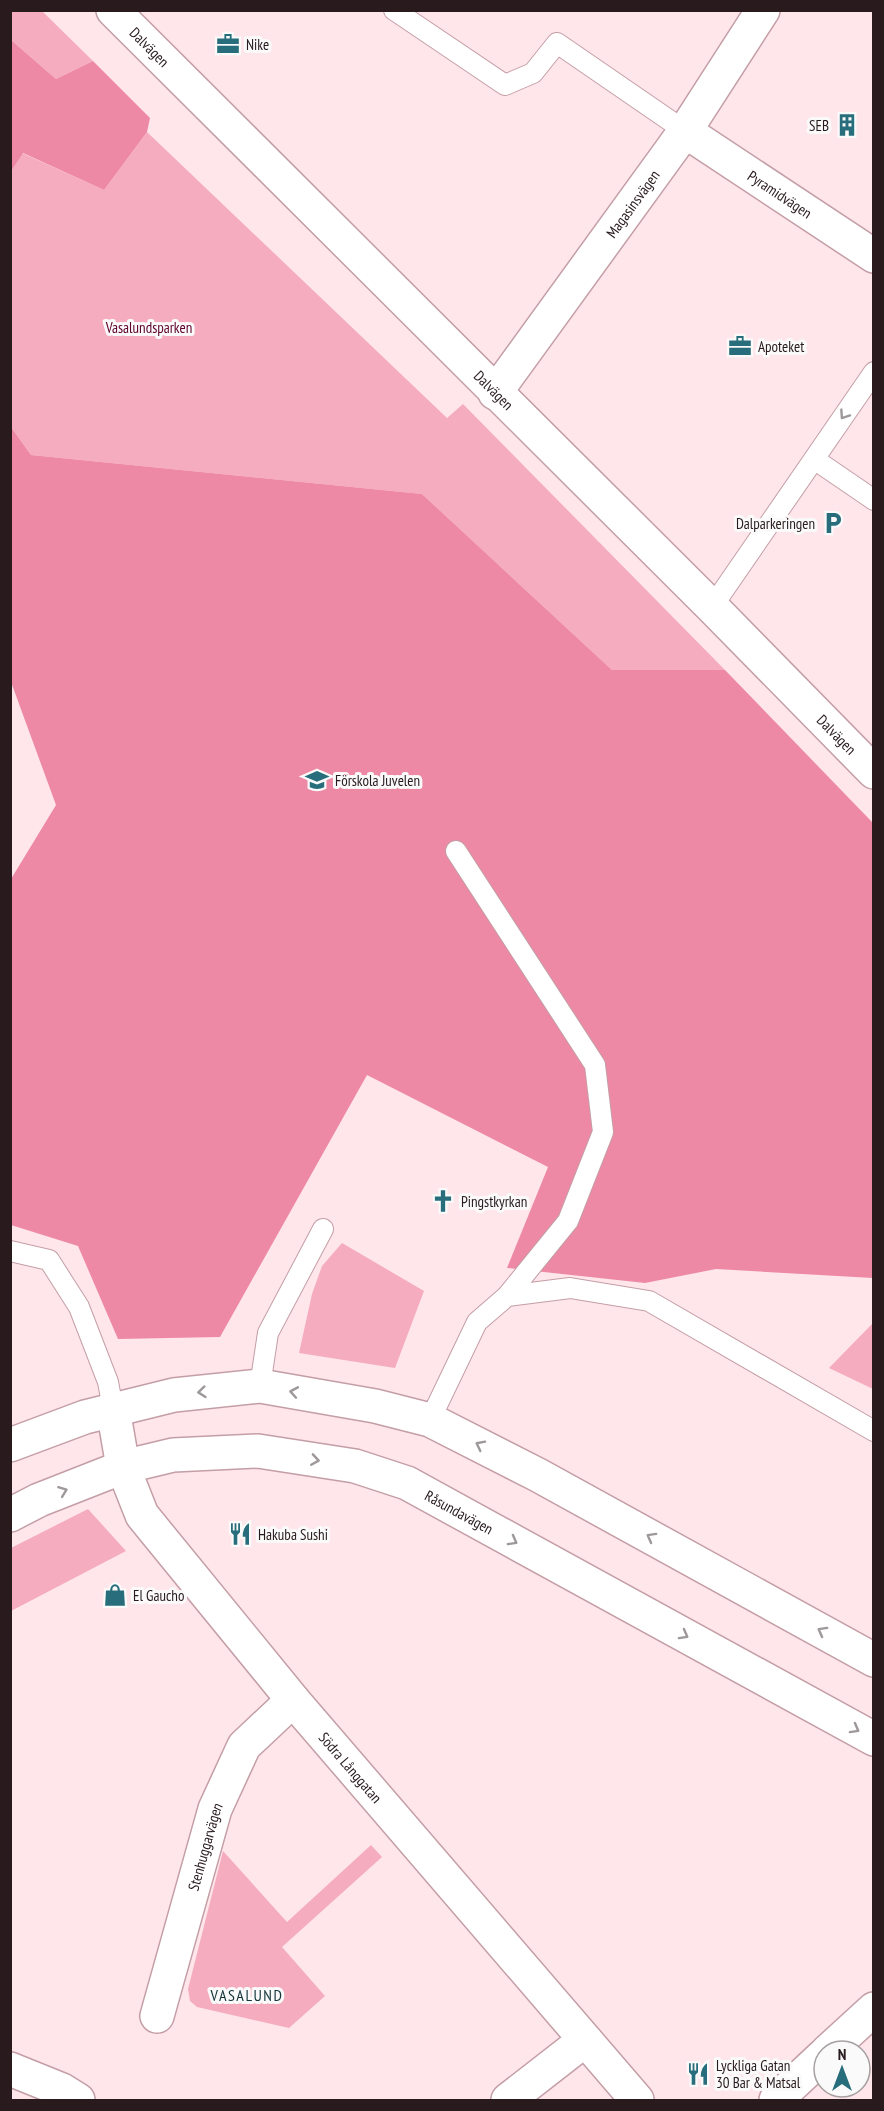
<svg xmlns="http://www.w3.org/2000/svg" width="884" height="2111" font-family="'PT Sans Narrow',sans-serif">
<rect width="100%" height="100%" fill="#ffe6eb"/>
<!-- green -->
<path fill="#f5acbe" d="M11 11H42L93 61 56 79 11 40Z
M147 132 447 418 463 404 725 670H612L422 494 31 455 11 427 10 171 22 153 104 190Z
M342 1243 424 1291 395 1368 299 1353 312 1294 322 1266Z
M873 1323V1389L829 1368Z
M88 1509 126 1551 11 1611V1548Z
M371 1845 382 1857 282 1947 325 1996 289 2028 197 2007 190 2001 188 1989 223 1851 287 1922Z"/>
<!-- forest -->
<path fill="#ed89a5" d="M11 40 56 79 93 61 150 118 147 132 104 190 23 153 11 171Z
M11 427 31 455 422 494 612 670H725L873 823V1278L716 1269 645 1283 507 1268 548 1167 367 1075 220 1337 118 1339 78 1246 11 1225V879L56 805 11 682Z"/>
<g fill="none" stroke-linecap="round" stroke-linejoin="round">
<!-- service casing -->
<g stroke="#c49ea6" stroke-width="22">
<path id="service" d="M394 10 505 85 533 73 557 43 685 131
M814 459 874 500
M712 607 874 372
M456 851 595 1065 603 1132 568 1221 507 1296
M10 1251 49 1260 79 1307 108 1382 113 1409
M260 1386 268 1333 323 1229
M430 1420 477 1322 507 1296 570 1288 649 1301 874 1431"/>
</g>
<!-- minor casing -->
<g stroke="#c49ea6" stroke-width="36">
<g id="minor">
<path id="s1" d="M113 10 712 607 874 772"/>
<path id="s2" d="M685 131 874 256"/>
<path id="s3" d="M495 393 685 131 763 10"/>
<path id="s4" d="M113 1409 123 1467 142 1515 293 1700 637 2100"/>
<path id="s5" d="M157 2016 215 1809 244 1746 293 1700"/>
<path d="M828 2051 874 2009"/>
<path d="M10 2069 62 2090 78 2100"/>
<path d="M508 2100 585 2040"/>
<path d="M776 2100 824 2055"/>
</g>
</g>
<!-- tertiary casing -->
<g stroke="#c49ea6" stroke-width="36">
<g id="tertiary">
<path d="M10 1445 85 1417 174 1395 260 1386 375 1406 430 1420 538 1475 874 1660"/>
<path id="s6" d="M10 1515 39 1500 123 1467 173 1455 258 1451 355 1466 407 1483 874 1739"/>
</g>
</g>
<!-- service -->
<use href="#service" stroke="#fff" stroke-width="20"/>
<!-- minor -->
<use href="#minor" stroke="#fff" stroke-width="33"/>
<!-- tertiary -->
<use href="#tertiary" stroke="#fff" stroke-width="33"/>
</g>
<!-- one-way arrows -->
<defs><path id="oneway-chevron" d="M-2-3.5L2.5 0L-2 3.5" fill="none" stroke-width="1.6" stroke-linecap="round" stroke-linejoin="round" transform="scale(1.5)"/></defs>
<g stroke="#9e9899">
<use href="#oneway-chevron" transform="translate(844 415) rotate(124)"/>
<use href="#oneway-chevron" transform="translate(202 1392) rotate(174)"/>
<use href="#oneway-chevron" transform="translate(294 1392) rotate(-170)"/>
<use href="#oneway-chevron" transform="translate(480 1445) rotate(-153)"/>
<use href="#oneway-chevron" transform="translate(315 1460) rotate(9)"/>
<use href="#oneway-chevron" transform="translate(63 1491) rotate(-21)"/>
<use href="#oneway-chevron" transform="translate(651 1537) rotate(-151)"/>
<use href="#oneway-chevron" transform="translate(513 1541) rotate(29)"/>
<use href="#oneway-chevron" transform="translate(822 1631) rotate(-151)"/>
<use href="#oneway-chevron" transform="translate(684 1635) rotate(29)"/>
<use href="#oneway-chevron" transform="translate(855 1729) rotate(29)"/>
</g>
<!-- icons -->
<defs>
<g id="office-bare" transform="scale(1.8)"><path d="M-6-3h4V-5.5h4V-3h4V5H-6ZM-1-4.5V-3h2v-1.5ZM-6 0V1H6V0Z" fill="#276d7b" stroke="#fafafa" stroke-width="2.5" paint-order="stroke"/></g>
<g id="building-bare" transform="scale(1.8)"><path d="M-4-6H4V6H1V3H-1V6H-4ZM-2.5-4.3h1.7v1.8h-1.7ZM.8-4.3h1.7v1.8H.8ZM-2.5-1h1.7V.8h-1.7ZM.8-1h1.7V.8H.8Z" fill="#276d7b" stroke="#fafafa" stroke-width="2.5" paint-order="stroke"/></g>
<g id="parking-bare" transform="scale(1.8)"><path d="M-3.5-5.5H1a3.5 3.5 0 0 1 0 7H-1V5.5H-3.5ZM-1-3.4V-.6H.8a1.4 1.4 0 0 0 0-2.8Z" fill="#276d7b" stroke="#fafafa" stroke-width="2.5" paint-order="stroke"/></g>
<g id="school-bare" transform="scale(1.8)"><path d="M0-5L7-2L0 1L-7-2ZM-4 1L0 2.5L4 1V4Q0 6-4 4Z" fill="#276d7b" stroke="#fafafa" stroke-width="2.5" paint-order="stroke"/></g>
<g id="church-bare" transform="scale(1.8)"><path d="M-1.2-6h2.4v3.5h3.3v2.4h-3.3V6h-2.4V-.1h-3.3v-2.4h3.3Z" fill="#276d7b" stroke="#fafafa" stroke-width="2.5" paint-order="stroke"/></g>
<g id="restaurant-bare" transform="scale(1.8)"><path d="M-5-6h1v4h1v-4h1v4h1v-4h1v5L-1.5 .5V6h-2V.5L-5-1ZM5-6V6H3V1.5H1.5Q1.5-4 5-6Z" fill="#276d7b" stroke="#fafafa" stroke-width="2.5" paint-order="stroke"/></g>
<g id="shop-bare" transform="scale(1.8)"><path d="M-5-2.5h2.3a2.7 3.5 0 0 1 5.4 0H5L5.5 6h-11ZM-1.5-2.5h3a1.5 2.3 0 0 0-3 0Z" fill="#276d7b" stroke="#fafafa" stroke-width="2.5" paint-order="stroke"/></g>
</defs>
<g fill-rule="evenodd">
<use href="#office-bare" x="228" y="44"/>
<use href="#building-bare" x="847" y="125"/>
<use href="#office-bare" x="740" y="346"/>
<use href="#parking-bare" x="833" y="523"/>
<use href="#school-bare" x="317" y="780"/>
<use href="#church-bare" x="443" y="1201"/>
<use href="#restaurant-bare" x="240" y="1534"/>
<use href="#shop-bare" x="115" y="1595"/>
<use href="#restaurant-bare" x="698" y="2074"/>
</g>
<g text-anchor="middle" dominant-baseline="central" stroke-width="6" stroke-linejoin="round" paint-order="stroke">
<!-- poi labels -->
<g font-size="15" fill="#281a1d" stroke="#fafafa" text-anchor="start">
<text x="246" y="44">Nike</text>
<text x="829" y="125" text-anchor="end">SEB</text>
<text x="758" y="346">Apoteket</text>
<text x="815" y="523" text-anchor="end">Dalparkeringen</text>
<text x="335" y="780">Förskola Juvelen</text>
<text x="461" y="1201">Pingstkyrkan</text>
<text x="258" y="1534">Hakuba Sushi</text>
<text x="133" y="1595">El Gaucho</text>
<text x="716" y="2065">Lyckliga Gatan<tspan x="716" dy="17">30 Bar &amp; Matsal</tspan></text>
</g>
<!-- street labels -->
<g font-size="15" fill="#281a1d" stroke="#fafafa">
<text stroke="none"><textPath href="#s1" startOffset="52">Dalvägen</textPath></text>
<text stroke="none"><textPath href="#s2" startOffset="114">Pyramidvägen</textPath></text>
<text stroke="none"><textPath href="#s3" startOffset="234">Magasinsvägen</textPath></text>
<text stroke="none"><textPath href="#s1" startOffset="538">Dalvägen</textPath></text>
<text stroke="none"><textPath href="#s1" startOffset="1024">Dalvägen</textPath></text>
<text stroke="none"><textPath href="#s6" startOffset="472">Råsundavägen</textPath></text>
<text stroke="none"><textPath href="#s4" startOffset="438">Södra Långgatan</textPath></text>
<text stroke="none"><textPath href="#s5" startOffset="176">Stenhuggarvägen</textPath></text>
</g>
<!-- park labels -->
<g font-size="15" fill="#5e032b" stroke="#fafafa">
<text x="149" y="327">Vasalundsparken</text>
</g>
<!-- neighbourhood labels -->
<g font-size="16" letter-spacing="1.5" fill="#12333a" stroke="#fafafa">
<text x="247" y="1995">VASALUND</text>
</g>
</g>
<!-- border -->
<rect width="884" height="2111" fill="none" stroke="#281a1d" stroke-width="24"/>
<!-- north arrow -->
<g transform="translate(842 2069)"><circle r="28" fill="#fafafa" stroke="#a6a0a2" stroke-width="1.5"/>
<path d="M0-4.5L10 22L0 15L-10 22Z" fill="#276d7b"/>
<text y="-9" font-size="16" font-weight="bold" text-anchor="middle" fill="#281a1d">N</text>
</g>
</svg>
